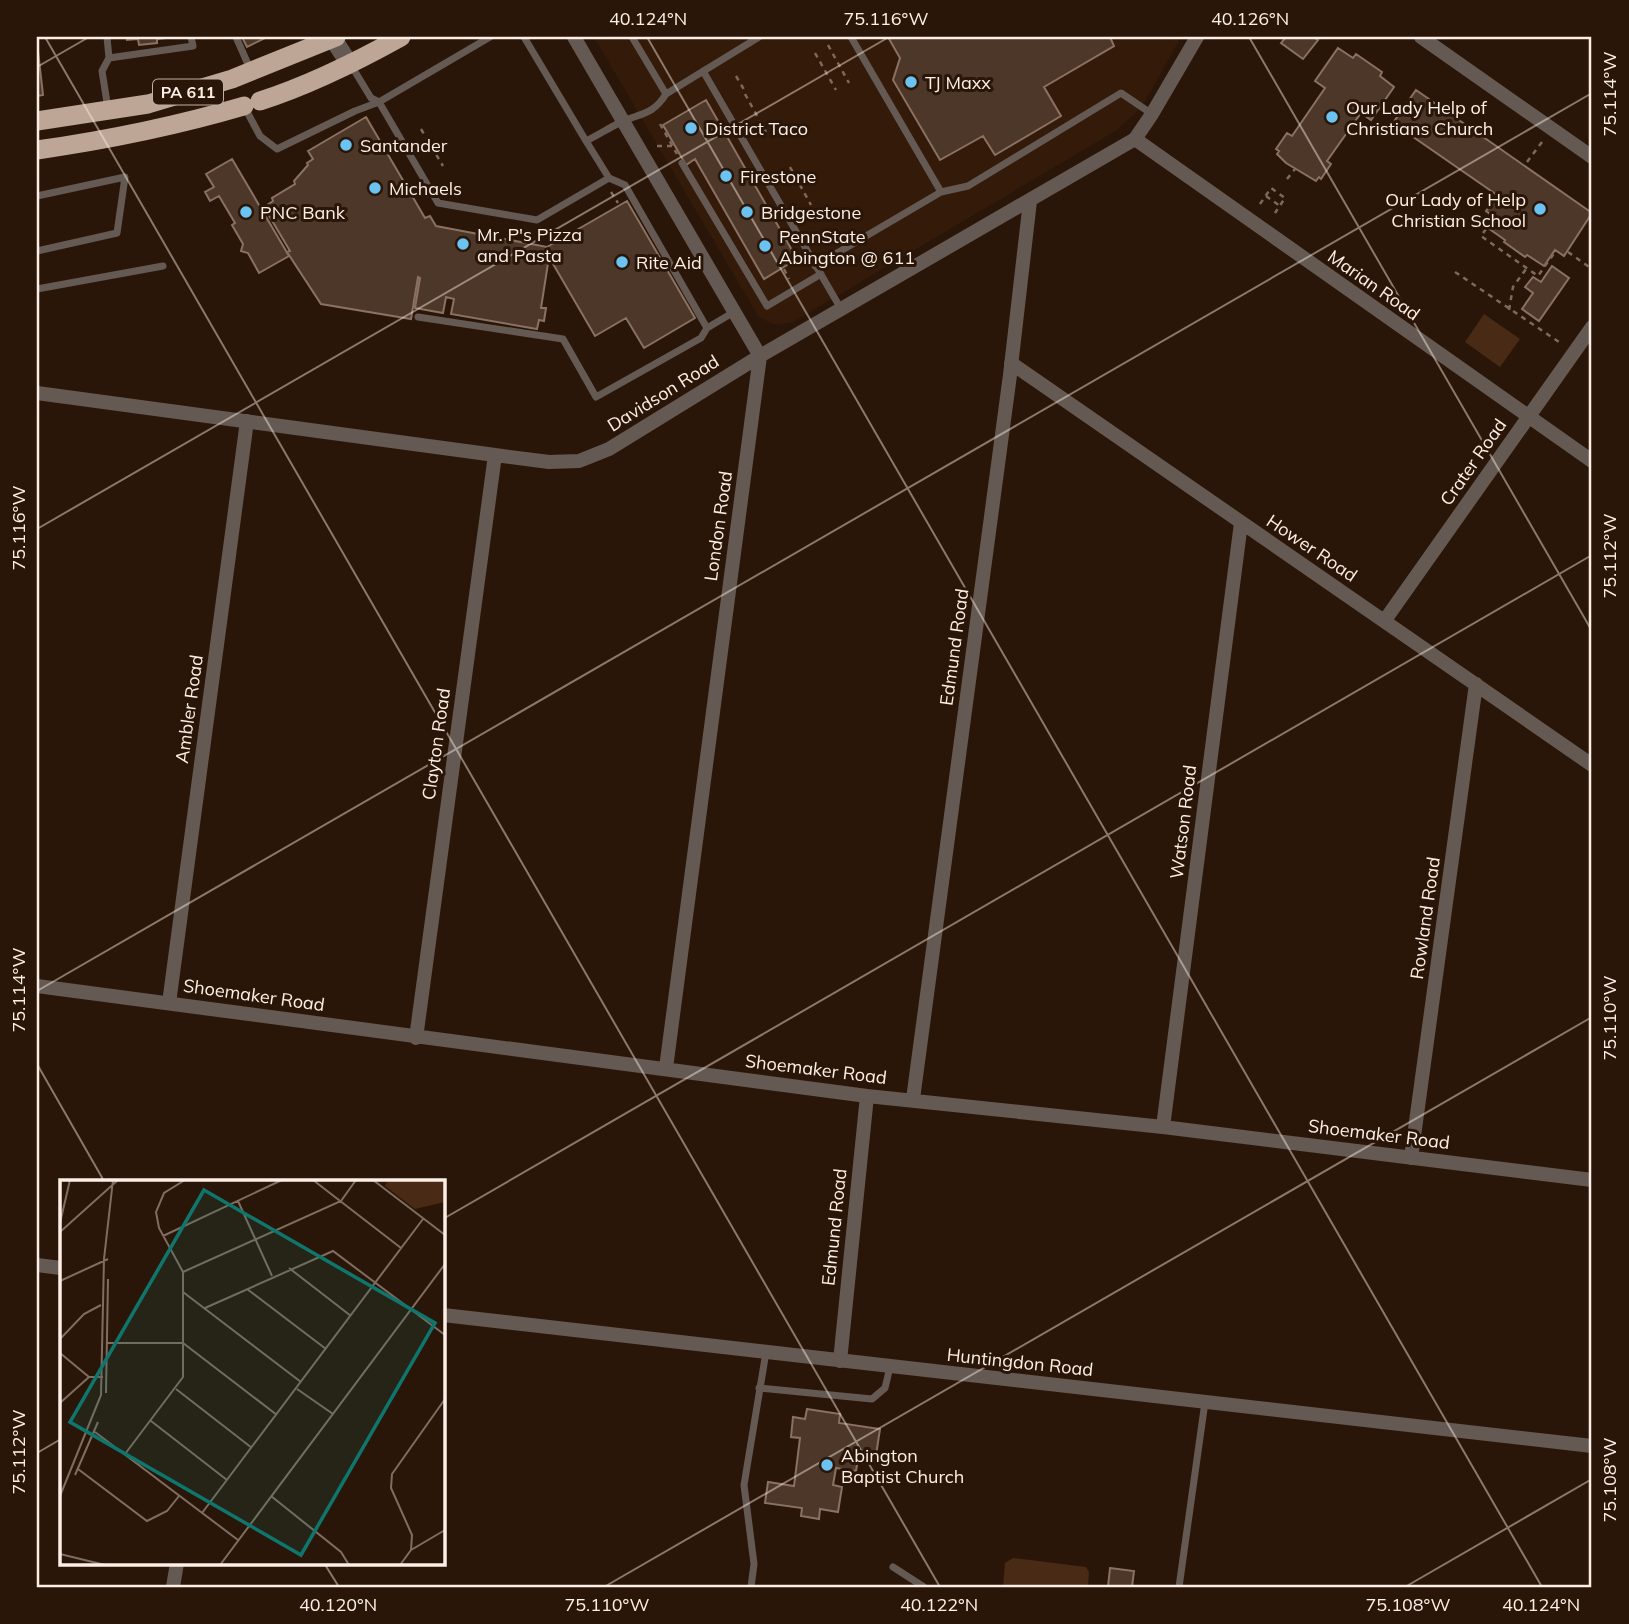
<svg xmlns="http://www.w3.org/2000/svg" width="1629" height="1624" font-family="Mulish,sans-serif">
<rect width="100%" height="100%" fill="#2a1608"/>
<!-- built -->
<path fill="#341a08" d="M594 37H1181L1142 107 1117 130 793 322 780 324H772L758 316Z"/>
<!-- green -->
<path fill="#492a14" d="M1484 314 1520 339 1500 367 1465 342Z
M1013 1558 1086 1567 1089 1572 1088 1587H1003L1005 1563Z"/>
<!-- building -->
<path fill="#4d3729" stroke="#8a7162" stroke-width="2" d="M127 37H176L157 39V43L139 45 138 39 127 40Z
M242 37H267L247 47Z
M888 37H1110L1114 46 1044 87 1061 116 995 155 983 136 940 160 893 80 900 58Z
M1286 37H1313L1318 40 1303 59 1281 43Z
M37 42 43 95 37 96Z
M1338 48 1353 58 1356 54 1382 72 1380 76 1394 87 1371 120 1361 113 1327 161 1331 164 1321 179 1319 177 1316 181 1286 163 1277 154 1279 151 1276 149 1287 133 1292 136 1325 88 1315 81Z
M1416 90 1592 213 1564 256 1555 250 1544 266 1527 255 1525 257 1504 242 1505 240 1488 228 1495 218 1486 211 1497 195 1393 123Z
M706 100 797 259 764 279 695 159 686 165 663 125Z
M366 117 425 218 430 216 436 226 547 247 627 201 695 318 644 348 626 318 595 336 549 257 541 308H546L544 321 539 320 537 329 451 314 454 299 446 297 443 313 415 308 420 278 418 277 411 319 321 304 287 252 290 251 264 207 273 201 272 198 295 184 294 181 308 165 307 163 313 159 308 151Z
M232 159 289 256 259 273 248 253 241 251 243 244 232 225 235 223 219 196 210 201 205 192 214 187 206 174Z
M1552 266 1569 278 1539 321 1522 309 1533 293 1525 287 1533 277 1541 282Z
M807 1409 840 1414 839 1423 880 1429 875 1462 858 1459 856 1471 836 1468 833 1485 842 1487 838 1512 820 1509 819 1519 801 1516 802 1508 765 1503 768 1482 794 1486 800 1438 791 1437 793 1417 805 1419Z
M1110 1568 1134 1571 1132 1587H1108Z"/>
<g fill="none" stroke-linecap="round" stroke-linejoin="round">
<!-- path -->
<path stroke="#7c6a5e" stroke-width="2.5" stroke-dasharray="5 5" stroke-linecap="butt" d="M828 45 849 83
M815 53 836 90
M736 76 746 93
M745 94 766 132
M660 124 677 154
M421 129 443 166
M657 146H672
M1527 162 1542 142
M790 167 811 205
M1287 179 1295 169
M611 192 618 203
M1266 196 1280 206
M1260 204 1271 188 1285 198 1275 213
M1486 229 1481 236 1538 276 1555 252
M1568 252 1592 269
M784 269 789 279
M1455 272 1562 344
M1509 310 1513 287 1526 269"/>
<!-- service -->
<path stroke="#655a53" stroke-width="7" d="M107 37 109 58 102 71 108 109
M236 37 251 71
M524 37 586 141
M632 37 666 94
M851 37 941 192 968 186 1121 93 1152 114
M109 58 193 46 191 37
M351 65 371 98 379 102 438 203 537 220 609 178 586 141C598 135 609 128 621 122 641 113 653 115 666 94L759 37
M703 71 841 309
M244 106 260 136 277 149 355 111 379 102 490 37
M682 163 767 306 821 274
M609 178 625 185 707 328
M37 196 125 177 117 233 37 251
M815 266 941 192
M37 289 163 266
M418 317 563 339 596 397 701 338 707 328 734 312
M759 1388 872 1399 885 1388 890 1367
M893 1567 924 1587
M751 1587 754 1564 744 1485 766 1352
M1179 1587 1205 1402"/>
<!-- minor -->
<path stroke="#655a53" stroke-width="14" d="M574 37 760 356 666 1068
M1421 37 1592 157
M1135 139 1592 461
M1011 363 1592 765
M37 393 495 455 549 462 579 461 609 449 760 356 1135 139 1152 114 1197 37
M1385 620 1592 327
M37 986 867 1096 1163 1127 1592 1180
M169 1003 247 421
M416 1038 495 455
M913 1099 1010 375 1030 201
M1163 1127 1241 523
M1411 1158 1476 684
M37 1265 61 1268
M443 1315 1592 1446
M840 1361 867 1096
M173 1587 177 1563"/>
<!-- tertiary -->
<path stroke="#655a53" stroke-width="18" d="M332 37 350 65"/>
<!-- trunk -->
<path stroke="#bea696" stroke-width="19" d="M260 101C310 85 356 62 401 37
M37 121 148 104 232 79 336 37
M37 150C107 140 176 126 244 106"/>
</g>
<!-- ticks -->
<path fill="none" stroke="#fdefe6" stroke-width="2" stroke-opacity="0.45" d="M45 37 940 1587M647 37 1542 1587M1249 37 1592 631M37 67 89 37M37 529 889 37M37 991 1592 93M37 1064 104 1181M443 1219 1592 555M37 1453 61 1439M324 1563 339 1587M604 1587 1592 1017M1405 1587 1592 1479"/>
<!-- markers -->
<g fill="#6bc3f2" stroke="#2a1608" stroke-width="2.5">
<circle cx="911" cy="82" r="7"/>
<circle cx="1332" cy="117" r="7"/>
<circle cx="691" cy="128" r="7"/>
<circle cx="346" cy="145" r="7"/>
<circle cx="726" cy="176" r="7"/>
<circle cx="375" cy="188" r="7"/>
<circle cx="1540" cy="209" r="7"/>
<circle cx="246" cy="212" r="7"/>
<circle cx="747" cy="212" r="7"/>
<circle cx="463" cy="244" r="7"/>
<circle cx="765" cy="246" r="7"/>
<circle cx="622" cy="262" r="7"/>
<circle cx="827" cy="1465" r="7"/>
</g>
<g text-anchor="middle" dominant-baseline="central" stroke-width="6" stroke-linejoin="round" paint-order="stroke">
<!-- shield labels -->
<rect fill="#2a1608" stroke="#beaea3" stroke-width="2" x="153" y="79.5" width="70" height="25" rx="5"/>
<g font-size="16" font-weight="bold" fill="#fdefe6">
<text x="188" y="92">PA 611</text>
</g>
<!-- poi labels -->
<g font-size="18" fill="#fdefe6" stroke="#2a1608" text-anchor="start">
<text x="925" y="82">TJ Maxx</text>
<text x="1346" y="107">Our Lady Help of<tspan x="1346" dy="21">Christians Church</tspan></text>
<text x="705" y="128">District Taco</text>
<text x="360" y="145">Santander</text>
<text x="740" y="176">Firestone</text>
<text x="389" y="188">Michaels</text>
<text x="1526" y="199" text-anchor="end">Our Lady of Help<tspan x="1526" dy="21">Christian School</tspan></text>
<text x="260" y="212">PNC Bank</text>
<text x="761" y="212">Bridgestone</text>
<text x="477" y="234">Mr. P's Pizza<tspan x="477" dy="21">and Pasta</tspan></text>
<text x="779" y="236">PennState<tspan x="779" dy="21">Abington @ 611</tspan></text>
<text x="636" y="262">Rite Aid</text>
<text x="841" y="1455">Abington<tspan x="841" dy="21">Baptist Church</tspan></text>
</g>
<!-- street labels -->
<g font-size="18" fill="#fdefe6" stroke="#2a1608">
<text transform="translate(1374 285) rotate(35)">Marian Road</text>
<text transform="translate(663 393) rotate(-32)">Davidson Road</text>
<text transform="translate(1473 462) rotate(-55)">Crater Road</text>
<text transform="translate(718 526) rotate(-82)">London Road</text>
<text transform="translate(1312 548) rotate(34)">Hower Road</text>
<text transform="translate(954 647) rotate(-82)">Edmund Road</text>
<text transform="translate(189 709) rotate(-82)">Ambler Road</text>
<text transform="translate(436 744) rotate(-82)">Clayton Road</text>
<text transform="translate(1183 822) rotate(-83)">Watson Road</text>
<text transform="translate(1425 918) rotate(-82)">Rowland Road</text>
<text transform="translate(254 995) rotate(8)">Shoemaker Road</text>
<text transform="translate(816 1069) rotate(7)">Shoemaker Road</text>
<text transform="translate(1379 1134) rotate(7)">Shoemaker Road</text>
<text transform="translate(834 1227) rotate(-84)">Edmund Road</text>
<text transform="translate(1020 1362) rotate(6)">Huntingdon Road</text>
</g>
</g>
<!-- overview -->
<g transform="translate(60 1180)">
<rect width="385" height="385" fill="#2a1608"/>
<path d="M328 0H385V22L355 29 325 6Z" fill="#492a14"/>
<path fill="none" stroke="#7e6d61" stroke-width="2" d="M253 0 341 68M313 0 385 55M178 21 212 96M0 43 10 0M0 52 58 0M103 56 222 0M229 88 291 136M123 92 281 21 296 0M0 101 48 79M187 109 266 169M123 112 241 202M145 128 273 71 385 155M0 159 24 134 41 125M47 163H123L217 235M0 173 29 197M116 209 192 268M237 209 273 234M46 213 48 99M0 223 29 197H43M91 241 167 300M35 252 178 360M65 274 123 197V92L99 48 96 32 104 13 125 0M18 289 87 341 107 331 119 316M15 295 38 242M0 316 41 215 44 79 53 0M211 316 281 372 289 385M142 333 363 39M351 370 385 350M0 374 45 385M160 385 385 84M340 385 351 370 352 355 331 308 332 294 385 219"/>
<path fill="#0f766e" fill-opacity="0.15" stroke="#0f766e" stroke-width="3.5" d="M144 10 375 143 241 375 10 242Z"/>
<rect width="385" height="385" fill="none" stroke="#fdefe6" stroke-width="3.5"/>
</g>
<!-- border -->
<rect width="1629" height="1624" fill="none" stroke="#2a1608" stroke-width="77"/>
<rect x="38" y="38" width="1552" height="1548" fill="none" stroke="#fdefe6" stroke-width="2.5"/>
<g font-size="18" text-anchor="middle" fill="#fdefe6">
<text x="648" y="25">40.124°N</text>
<text x="886" y="25">75.116°W</text>
<text x="1250" y="25">40.126°N</text>
<text transform="translate(1610 94) rotate(-90)" y="6">75.114°W</text>
<text transform="translate(19 528) rotate(-90)" y="6">75.116°W</text>
<text transform="translate(1610 556) rotate(-90)" y="6">75.112°W</text>
<text transform="translate(19 990) rotate(-90)" y="6">75.114°W</text>
<text transform="translate(1610 1018) rotate(-90)" y="6">75.110°W</text>
<text transform="translate(19 1452) rotate(-90)" y="6">75.112°W</text>
<text transform="translate(1610 1480) rotate(-90)" y="6">75.108°W</text>
<text x="338" y="1611">40.120°N</text>
<text x="607" y="1611">75.110°W</text>
<text x="939" y="1611">40.122°N</text>
<text x="1408" y="1611">75.108°W</text>
<text x="1541" y="1611">40.124°N</text>
</g>
</svg>
